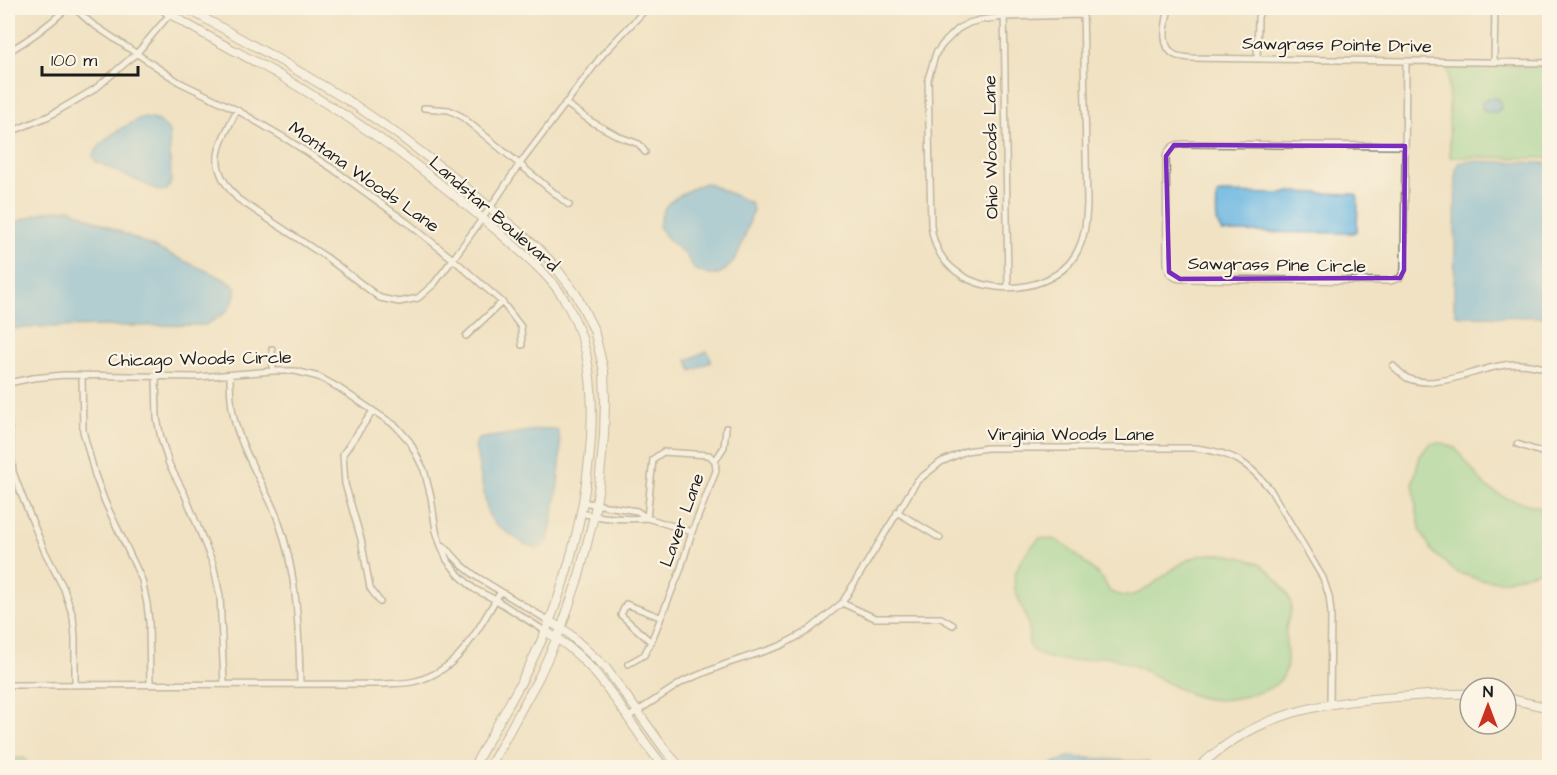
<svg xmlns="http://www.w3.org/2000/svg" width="1557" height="775" font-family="'Architects Daughter',sans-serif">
<rect width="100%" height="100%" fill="#fcf5e5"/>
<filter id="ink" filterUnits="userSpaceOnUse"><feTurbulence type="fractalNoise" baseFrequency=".0167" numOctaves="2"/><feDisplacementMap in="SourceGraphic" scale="12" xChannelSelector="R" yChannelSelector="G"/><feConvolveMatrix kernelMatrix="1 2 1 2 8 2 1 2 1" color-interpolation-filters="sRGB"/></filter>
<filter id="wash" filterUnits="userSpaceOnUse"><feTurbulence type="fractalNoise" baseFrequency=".008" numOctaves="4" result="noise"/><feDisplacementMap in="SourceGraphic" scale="24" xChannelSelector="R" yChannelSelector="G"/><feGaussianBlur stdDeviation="1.35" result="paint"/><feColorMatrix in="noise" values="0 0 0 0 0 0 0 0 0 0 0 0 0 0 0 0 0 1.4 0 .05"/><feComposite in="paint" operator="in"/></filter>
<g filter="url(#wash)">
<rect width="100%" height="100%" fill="#f0e2c3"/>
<!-- green -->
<path fill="#8cd895" stroke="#547a58" stroke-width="1.5" d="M1448 64 1549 66V158L1450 157Z
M1430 443H1442L1455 448 1486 487 1506 498 1549 510V568L1504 581 1481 580 1456 572 1433 552 1421 532 1417 513 1413 482 1420 456Z
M1040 538 1056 540 1071 550 1103 579 1110 592C1115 593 1123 597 1128 596 1147 594 1169 569 1186 561 1208 549 1233 554 1256 562 1268 566 1288 591 1291 603 1292 610 1291 614 1288 620 1280 641 1297 668 1276 684 1267 691 1257 693 1246 696 1190 711 1171 677 1124 662 1118 660 1112 657 1106 656 1099 655 1092 659 1084 660 1069 662 1048 660 1035 652 1024 645 1031 633 1028 623 1025 612 1018 601 1015 589 1011 569 1026 551 1040 538Z
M8 758H24L31 767H8Z"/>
<!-- water -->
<path fill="#68b6e2" stroke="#42697f" stroke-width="1.5" d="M1486 98H1498V101H1501V109H1498V112H1485V109H1482V101H1485Z
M141 118C154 118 161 121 169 131L171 181 169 187 167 190 160 191 96 162 93 156C102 137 124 127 141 118Z
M1469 161 1549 163V317L1461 316 1456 314 1454 307 1456 170 1458 163Z
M707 183 751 203 753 210C746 230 738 274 712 275 706 275 699 271 694 269L686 255 672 243 659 228C660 221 662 210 667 205 673 198 699 184 707 183Z
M1290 192 1354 194 1357 196 1358 199 1357 230 1353 233 1222 232C1214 222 1217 208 1217 196L1220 193 1282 194Z
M70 209 222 278 236 287C234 311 224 314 205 325L40 327 8 329V225L47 211Z
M707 351 712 361 692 371 687 360Z
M543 429H557C567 451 553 517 548 541L538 549 526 545 495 524 488 514 475 446 478 439Z
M1068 757 1148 762 1153 766V767H1050L1052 764Z"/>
</g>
<g filter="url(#ink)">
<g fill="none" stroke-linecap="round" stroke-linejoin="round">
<!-- street casing -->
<g stroke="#867f70" stroke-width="8">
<path id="street" d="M74 8 91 23 179 82 237 110 288 140 333 169 408 223 453 259 502 302 521 327 522 345
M1004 8 1008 287
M1083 8 1087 204C1086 223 1085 240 1074 257 1051 292 989 297 957 272 941 261 933 244 931 225L928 79 936 53 943 44 958 29 969 23 980 20 1004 17 1083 15
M1169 8C1166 22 1159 46 1175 55 1179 57 1185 57 1190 58L1550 63
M8 52C30 39 48 26 67 8
M1257 59 1258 17 1262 8
M1494 62 1495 8
M565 103 592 122 620 137 639 144 645 152
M424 108 449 110 461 116 569 205
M237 110C218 148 205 164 238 199L326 257 380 298 399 302 418 298 434 284 453 259 490 208 519 165 603 54 647 8
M8 133 49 116 95 89 137 53 175 8
M1405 146 1184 144C1174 144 1170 147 1166 156L1167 263C1168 272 1170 277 1180 279L1391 281 1400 278 1404 270 1406 61
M466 336 502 302
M272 349 273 371
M1393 366C1397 369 1402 375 1407 378 1434 390 1472 371 1499 366 1516 362 1533 364 1550 370
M230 375C230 394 231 412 237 429 247 460 265 487 277 517 297 571 299 627 300 684
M82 376 83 431 95 475 105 502 142 580 147 604 149 622 150 684
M156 377 157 418 161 438 169 464 185 495 213 564 220 596 224 684
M8 383 33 378 64 375 198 377 273 371H295L319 377 339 388 396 426 410 442 424 470 431 497 436 531 440 543 447 560 459 575 474 589 496 600 545 631
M373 411 343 454 345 484 361 539 370 588 380 602
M8 419 13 472 22 496 44 550 64 589 73 617 75 637V685
M1517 444 1550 455
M715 461 724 447 726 428
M582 502 637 511 647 518 692 532
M897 512 940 538
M580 513C602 518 625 520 647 518
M444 546 463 566 477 577 549 621
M842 603 875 618H941L953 625
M651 642 621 615 626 604 660 617
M628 664 644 655 651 642 680 571 692 532 716 471 715 461 709 455 663 452 653 459 647 518
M8 685 384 684C394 683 406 684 416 681 462 669 477 629 500 593
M627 718 684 681 726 664 780 646 808 631 842 603 917 481 941 462 966 451 987 448H1196C1232 453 1247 461 1270 489L1323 578 1329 596 1331 613 1330 704"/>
</g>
<!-- secondary casing -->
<g stroke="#867f70" stroke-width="10">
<path id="secondary" d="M161 8C197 32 236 51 274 72 296 85 317 98 338 111 396 147 450 191 502 235 525 256 552 276 567 304 578 324 586 347 589 370 600 449 576 557 546 630 526 678 498 722 473 768
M186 8 283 62 352 103 397 134 450 174 537 247 553 264 576 294 594 330 604 371 605 400 604 436 599 485 594 516 579 576 561 629 539 677 489 768
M549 621 567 632 606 668 666 751 681 768
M545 631C561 640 576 652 589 666 618 697 637 736 665 768
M1506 698 1550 708
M1198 768C1256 713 1320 702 1397 697 1421 696 1446 693 1470 694"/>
</g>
<!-- street -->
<use href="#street" stroke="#fff" stroke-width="5"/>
<!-- secondary -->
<use href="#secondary" stroke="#fff" stroke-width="8"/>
</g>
</g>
<!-- marked area -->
<path d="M0 0H1557V775H0ZM1174 145 1405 146 1404 270 1400 278 1180 279 1169 272 1166 156Z" fill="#f0e2c3" fill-opacity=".55" fill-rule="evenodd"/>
<path fill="none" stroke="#7b2cbf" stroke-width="4.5" stroke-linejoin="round" d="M1174 145 1405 146 1404 270 1400 278 1180 279 1169 272 1166 156Z"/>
<g text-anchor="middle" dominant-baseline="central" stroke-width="4.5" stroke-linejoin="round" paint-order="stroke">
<!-- street labels -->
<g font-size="18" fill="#1c1c1c" stroke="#fcf5e5">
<text transform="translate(1337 45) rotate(1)">Sawgrass Pointe Drive</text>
<text transform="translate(991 147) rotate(-91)">Ohio Woods Lane</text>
<text transform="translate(364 177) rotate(35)">Montana Woods Lane</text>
<text transform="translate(494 214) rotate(41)">Landstar Boulevard</text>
<text transform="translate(1277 265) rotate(1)">Sawgrass Pine Circle</text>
<text transform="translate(200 359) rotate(-1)">Chicago Woods Circle</text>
<text x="1071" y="434">Virginia Woods Lane</text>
<text transform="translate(682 520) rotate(-70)">Laver Lane</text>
</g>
</g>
<!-- margin -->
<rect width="1557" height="775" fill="none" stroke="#fcf5e5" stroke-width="30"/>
<!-- north arrow -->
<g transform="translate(1488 706)"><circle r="28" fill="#fcf5e5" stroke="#a29e95" stroke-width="1.5"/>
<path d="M0-4.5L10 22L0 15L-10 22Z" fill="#c8321e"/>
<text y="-9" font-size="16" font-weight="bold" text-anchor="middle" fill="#1c1c1c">N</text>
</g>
<!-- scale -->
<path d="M42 66v9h96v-9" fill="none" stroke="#1c1c1c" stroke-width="3"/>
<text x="51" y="66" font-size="18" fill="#1c1c1c" stroke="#fcf5e5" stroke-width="4.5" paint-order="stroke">100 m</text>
</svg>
